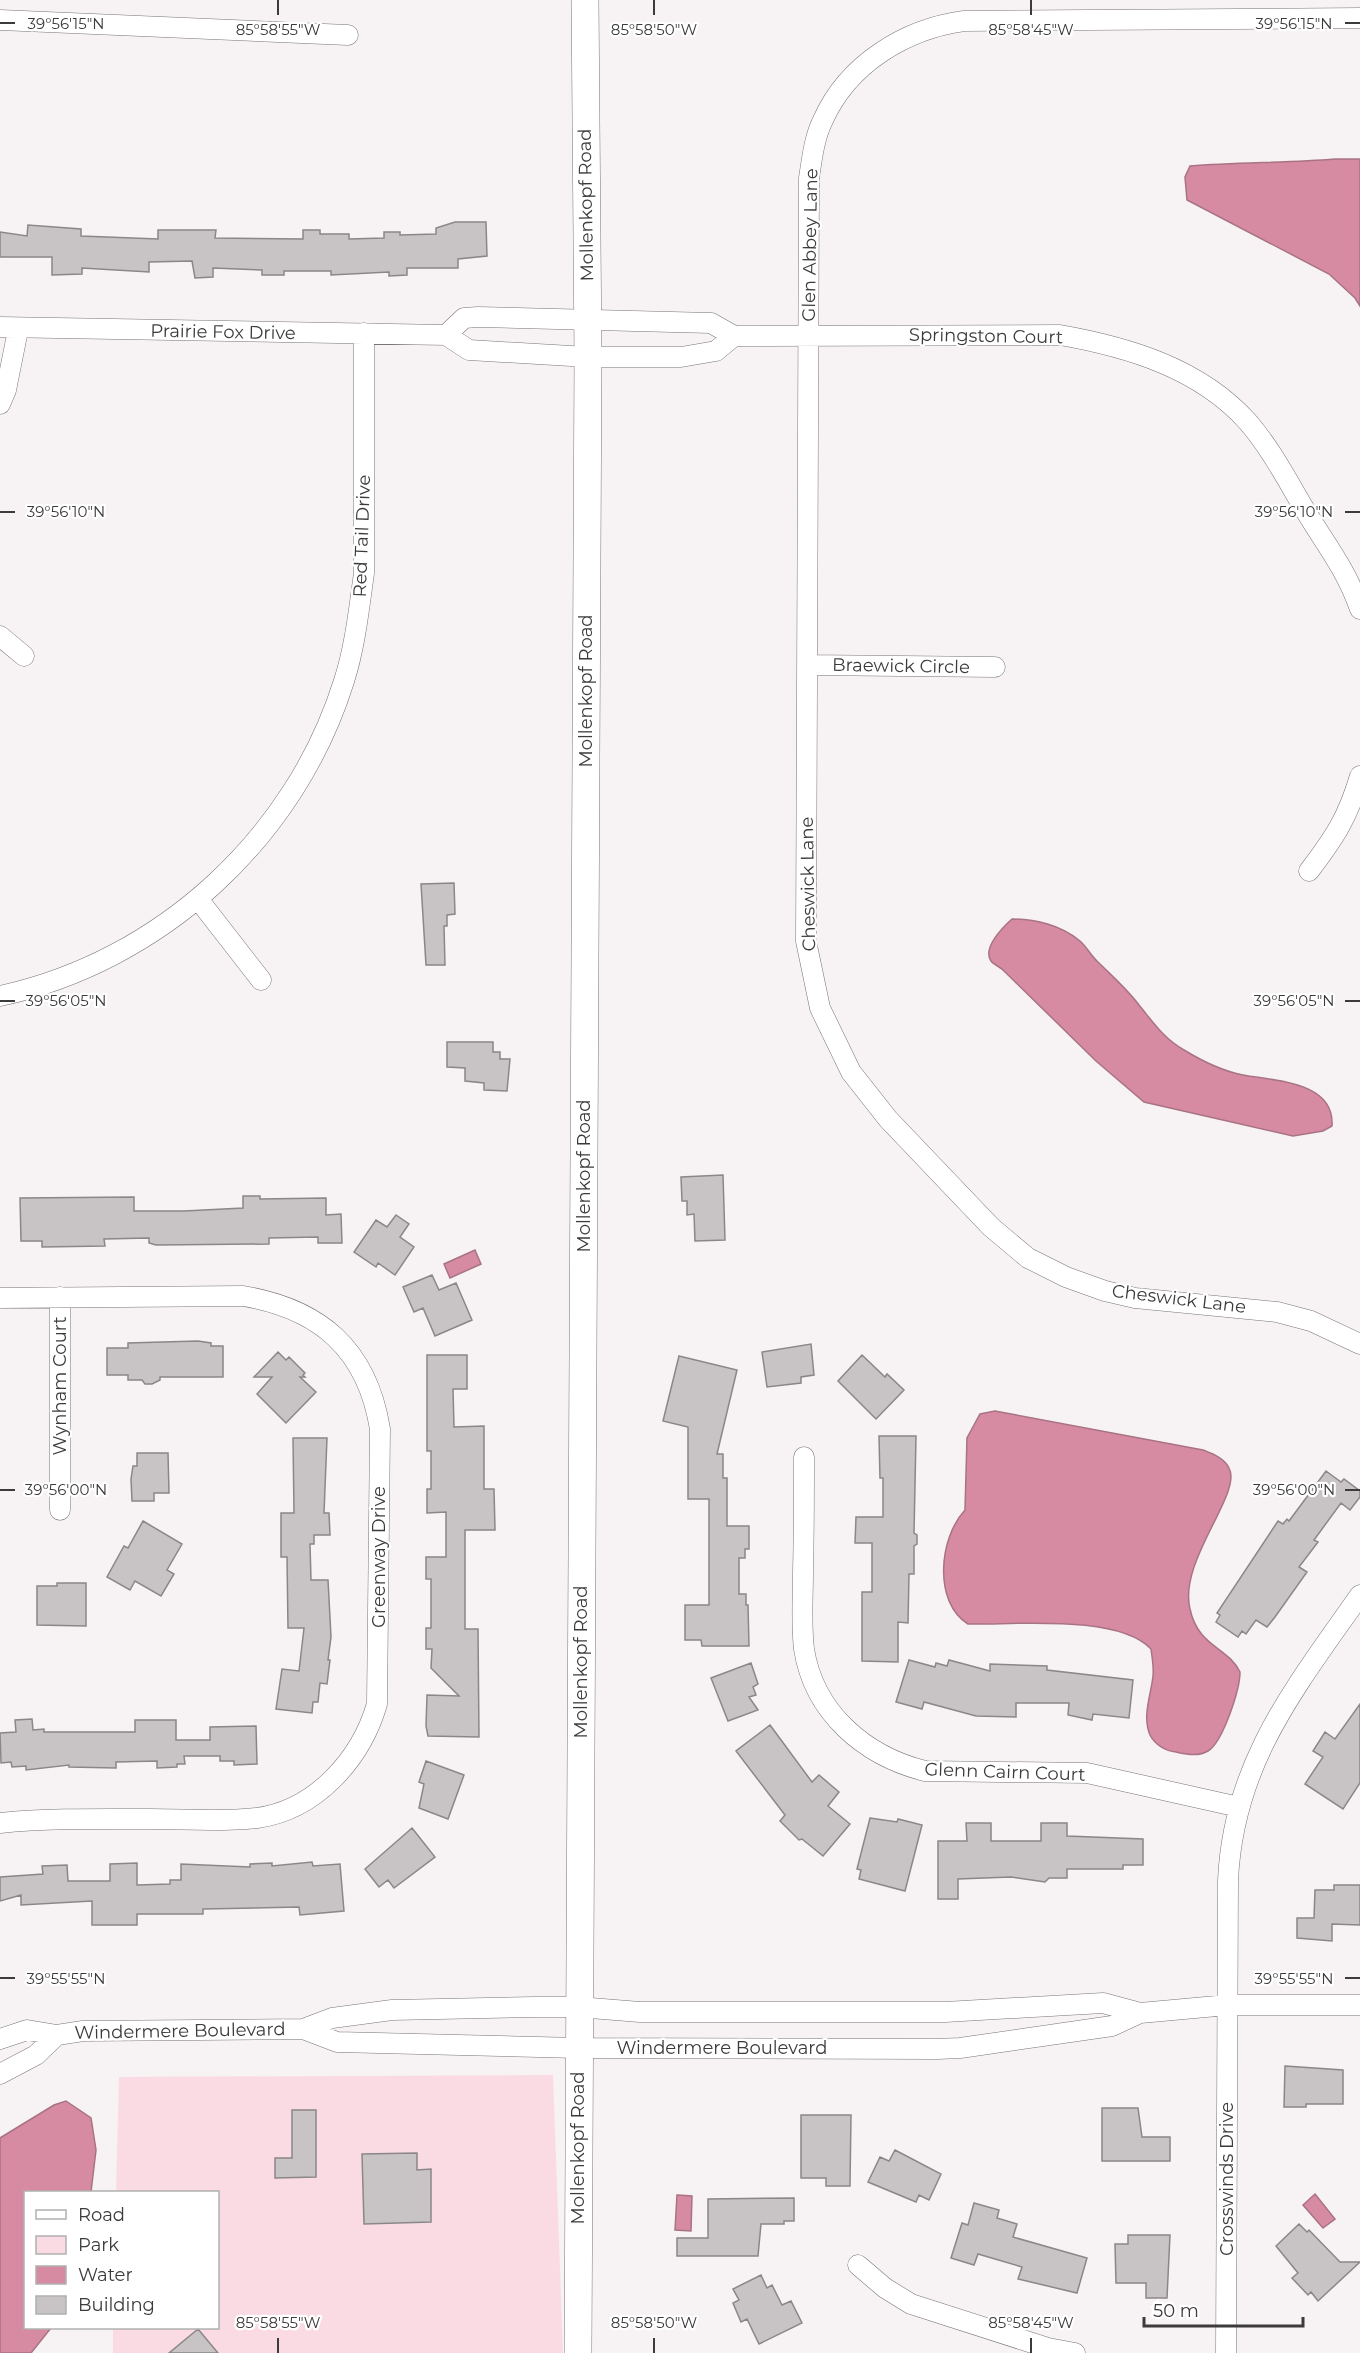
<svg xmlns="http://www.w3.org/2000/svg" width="1360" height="2353" font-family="Montserrat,sans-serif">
<rect width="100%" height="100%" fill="#f7f2f3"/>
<!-- green -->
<path fill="#fadbe4" d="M553 2075 563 2353H113V2328H218V2192H116L119 2077Z"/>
<!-- water -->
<path fill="#d78ba3" stroke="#a87384" stroke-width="1.5" d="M1335 159H1360V306L1355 298 1329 274 1187 200 1185 177 1190 166C1238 162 1287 163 1335 159Z
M1012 919C1035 919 1061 925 1080 941 1087 947 1091 956 1098 962 1112 976 1127 989 1139 1005 1153 1022 1164 1039 1184 1050 1202 1061 1222 1071 1243 1075 1274 1081 1335 1081 1332 1126L1323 1131 1293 1136 1144 1102 1096 1061 1003 970C1000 967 993 964 991 961 982 948 1003 927 1012 919Z
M475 1250 481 1264 450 1278 444 1264Z
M995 1411 1203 1450C1213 1454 1224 1458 1229 1468 1243 1493 1178 1561 1190 1609 1198 1647 1228 1647 1240 1672 1240 1689 1223 1742 1208 1751 1198 1757 1186 1754 1176 1752 1166 1751 1155 1745 1150 1735 1142 1716 1151 1695 1153 1676 1154 1667 1152 1657 1151 1649 1118 1614 1015 1625 968 1624 933 1602 939 1538 965 1510L967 1438 980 1414Z
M66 2101 91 2118 96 2150 91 2192H26V2328H51L31 2353H0V2138L54 2105Z
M1315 2194 1335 2219 1323 2228 1303 2205Z
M677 2195 692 2196 691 2231 675 2230Z"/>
<!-- building -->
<path fill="#c8c3c4" stroke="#8b8788" stroke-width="1.5" d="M455 222H486L487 256 458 259V268H407V275L389 276V272L331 275V271H284V275H262V270L213 268V277L195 278 192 261 149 262V272L82 268V274L52 275V257H0V232L27 236 28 225 81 229V236L158 239V230H216L215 238 303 239V230H320V234H349V239L384 238V232H400V235L436 234V228Z
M454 883 455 914 447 915V926H444L445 965H426L421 884Z
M447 1042H493V1052H500V1059H510L507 1091 484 1090V1083L465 1081V1068L447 1067Z
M723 1175 725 1240 695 1241 694 1214 687 1215V1201H682L681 1177Z
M243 1196H260V1199L326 1198V1215L341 1214 342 1243H318V1237L269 1238V1244L156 1245 149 1243V1238L104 1239 105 1246 42 1247V1241H21L20 1198 134 1197V1211H184L243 1208Z
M396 1215 409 1224 400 1237 414 1247 395 1275 378 1263 376 1267 354 1252 376 1220 387 1227Z
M432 1275 439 1290 456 1283 472 1320 435 1336 423 1308 414 1312 403 1287Z
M198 1341 211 1343V1346H223V1377H160V1380L152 1384H145L142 1380H128V1375H107V1348H128V1343Z
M811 1344 814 1375 801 1377V1383L767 1387 762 1352Z
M278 1352 286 1360 289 1357 305 1373 303 1375 305 1377H300L316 1392 286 1423 257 1394 272 1377H254Z
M427 1355H467V1389H453L454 1427 484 1426V1489H494L495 1530H465V1629H478L479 1737 428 1736 426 1726 427 1695 459 1696 431 1668 432 1649H426V1628H431V1579H426V1557H446V1512L427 1513V1489H431V1451H427Z
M862 1355 885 1377 887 1374 904 1390 876 1419 838 1381Z
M679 1356 737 1370 717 1454H723V1478H727V1526H749V1549H745V1558H739V1594H746V1605H748L749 1646H702L701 1640H685V1605H709V1499H688V1427L663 1421Z
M879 1436H916L914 1533 917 1535V1544L914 1546V1574H909L908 1623 898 1622V1662L862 1661V1592H872V1543H855L856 1517H883V1478H880Z
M293 1438H327L324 1513H329L330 1535H314V1544H310L311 1580H328L331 1637 328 1660H330L327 1684 320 1683 318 1702H313L312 1713 276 1709 282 1669 299 1671 304 1628H288L287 1557H281V1513H294Z
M137 1453H168L169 1493H154V1501H132L131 1479 133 1466H137Z
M1326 1471 1341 1482 1344 1479 1360 1491V1497L1350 1510 1341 1503 1314 1540 1318 1542 1299 1567 1307 1572 1275 1617 1267 1627 1256 1620 1246 1634 1242 1631 1238 1637 1216 1622 1220 1615 1217 1613 1278 1521 1283 1524 1287 1519 1289 1521Z
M143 1521 182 1544 167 1570 174 1574 161 1596 135 1581 130 1590 107 1577 124 1546 128 1548Z
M57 1583H86V1626L37 1625V1586H57Z
M909 1660 935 1667 936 1663 947 1666 949 1660 990 1671V1664L1047 1666V1670L1133 1680 1129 1718 1093 1714 1092 1720 1068 1715 1069 1703H1016V1717L976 1716 924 1702 922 1709 896 1702Z
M751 1663 758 1684 753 1687 756 1695 749 1697 758 1710 728 1721 711 1678Z
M1360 1704V1783L1343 1809 1305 1784 1323 1757 1313 1751 1325 1732 1335 1739Z
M32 1719 33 1730 44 1729V1732H135V1720H176V1740H210V1727L256 1726 257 1764 234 1765V1761H220V1756H184L185 1764H177V1767L157 1768V1761L116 1762V1768L69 1767V1765L26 1770V1766L12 1767 11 1762 1 1763 0 1733 16 1732 15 1720Z
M770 1725 812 1782 819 1775 839 1792 828 1806 850 1824 823 1856 802 1839 799 1840 780 1821 785 1815 736 1751Z
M426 1761 464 1775 448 1819 419 1808 424 1784 419 1782Z
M870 1818 897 1822 898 1819 922 1825 905 1891 859 1879 861 1870 857 1869Z
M966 1823H991V1841H1041V1823H1067V1836L1143 1839V1865H1123V1869H1067V1878H1049L1045 1882 1011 1877 958 1879V1899H938V1841H967Z
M412 1828 435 1857 394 1888 388 1880 379 1887 365 1869Z
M312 1862 313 1866 340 1864 344 1911 300 1915 299 1907 203 1909V1914H137V1925H92V1901L21 1905V1895L0 1901V1877L43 1874 42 1866 67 1865 68 1881H110V1864L137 1863V1885L170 1884V1880H181V1864L250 1867V1864L272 1863V1866Z
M1334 1885H1360V1925L1332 1924V1941L1297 1938V1918H1314L1315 1890H1334Z
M1285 2066 1343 2070V2104H1306V2107H1284Z
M1102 2108H1138L1142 2137H1170V2161H1102Z
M292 2110H316V2177L275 2178V2158H292Z
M801 2115H851L850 2186H826V2178H801Z
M895 2150 941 2174 929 2200 919 2195 916 2202 868 2182 880 2157 889 2161Z
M417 2153V2170L431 2169V2222L364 2224 362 2154Z
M794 2198V2221H784V2224H761L758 2256H677V2238H708V2199Z
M974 2203 999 2210 997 2218 1017 2224 1013 2237 1087 2258 1077 2293 1018 2279 1022 2267 978 2254 974 2265 951 2258 962 2223 968 2225Z
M1299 2224 1307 2232 1309 2230 1340 2262H1360L1318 2301 1311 2292 1308 2295 1292 2278 1298 2273 1276 2246Z
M1128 2235H1170L1167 2298H1146V2283H1116L1115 2244H1128Z
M761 2275 767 2288 772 2285 782 2305 791 2301 802 2323 759 2344 747 2319 741 2322 733 2303 739 2300 733 2289Z
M198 2329 218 2353H169Z"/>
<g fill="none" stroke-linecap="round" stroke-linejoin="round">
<!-- street casing -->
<g stroke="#797576" stroke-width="21">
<path id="street" d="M1360 18 964 21C905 29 848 64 823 120 814 138 812 159 809 178L806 941 820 1008 851 1072 888 1119 991 1227 1028 1258 1066 1277 1105 1291 1135 1298 1277 1312 1311 1321 1360 1344
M0 20 348 35
M0 327 446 335 469 350 588 357H681L716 351 734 336
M446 335 464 318 478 317 711 323 734 336 1060 335C1128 347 1199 368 1247 421 1270 447 1287 480 1305 510 1326 545 1346 569 1360 609
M0 404 6 390 18 330
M0 636 24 656
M807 665 995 667
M1309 871C1335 837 1348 817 1360 776
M198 899 261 980
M0 996C161 961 295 838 344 681 355 647 359 609 364 573V333
M60 1297V1510
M0 1298 243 1296C320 1309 367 1349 380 1429L377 1704C361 1759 316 1810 257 1818 222 1822 186 1819 151 1819 101 1819 50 1818 0 1823
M804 1457C804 1495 804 1534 803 1572 803 1597 801 1624 804 1649 814 1713 865 1756 925 1771L1087 1773 1239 1807
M303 2029 337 2042 578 2048 937 2049 960 2048 1112 2026 1140 2013 1228 2005H1360
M0 2039 27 2030 57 2035 83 2031 303 2029 332 2018 392 2010 535 2007H578L640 2012H945L1103 2003 1140 2013
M0 2074 36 2055 57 2035
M858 2265 885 2288 911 2304 1048 2348 1075 2353
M1226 2353 1228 1881C1233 1763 1295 1688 1360 1595"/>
</g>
<!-- secondary casing -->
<g stroke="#797576" stroke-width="28">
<path id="secondary" d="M578 2353 588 357 585 0"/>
</g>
<!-- street -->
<use href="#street" stroke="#fff" stroke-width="20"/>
<!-- secondary -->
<use href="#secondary" stroke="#fff" stroke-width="27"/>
</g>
<!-- ticks -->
<path fill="none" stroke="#3c3a3b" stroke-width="2" d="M278 0V15M654 0V15M1031 0V15M0 23H15M1345 23H1360M0 512H15M1345 512H1360M0 1001H15M1345 1001H1360M0 1490H15M1345 1490H1360M0 1978H15M1345 1978H1360M278 2338V2353M654 2338V2353M1031 2338V2353"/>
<g text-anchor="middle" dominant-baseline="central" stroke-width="4.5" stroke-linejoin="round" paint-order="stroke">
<!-- street labels -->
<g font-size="18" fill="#3c3a3b" stroke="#fff">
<text transform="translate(586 205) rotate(-91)">Mollenkopf Road</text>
<text transform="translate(810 245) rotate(-89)">Glen Abbey Lane</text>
<text transform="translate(223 332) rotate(1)">Prairie Fox Drive</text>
<text transform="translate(986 336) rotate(1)">Springston Court</text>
<text transform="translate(362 536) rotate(-88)">Red Tail Drive</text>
<text transform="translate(901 666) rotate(1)">Braewick Circle</text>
<text transform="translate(586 691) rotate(-90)">Mollenkopf Road</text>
<text transform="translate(808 884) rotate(-91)">Cheswick Lane</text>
<text transform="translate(584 1176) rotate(-90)">Mollenkopf Road</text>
<text transform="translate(1179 1299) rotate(7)">Cheswick Lane</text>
<text transform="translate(60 1386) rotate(-90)">Wynham Court</text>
<text transform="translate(379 1557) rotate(-90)">Greenway Drive</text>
<text transform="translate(581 1662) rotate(-90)">Mollenkopf Road</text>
<text transform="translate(1005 1772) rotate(2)">Glenn Cairn Court</text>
<text transform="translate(180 2031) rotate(-1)">Windermere Boulevard</text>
<text x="722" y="2048">Windermere Boulevard</text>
<text transform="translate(578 2148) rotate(-90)">Mollenkopf Road</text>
<text transform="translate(1227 2179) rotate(-90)">Crosswinds Drive</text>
</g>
</g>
<g font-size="15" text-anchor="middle" fill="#3c3a3b" stroke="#fff" stroke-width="4.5" stroke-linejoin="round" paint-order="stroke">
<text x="66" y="29">39°56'15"N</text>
<text x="1294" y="29">39°56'15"N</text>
<text x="278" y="35">85°58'55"W</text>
<text x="654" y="35">85°58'50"W</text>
<text x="1031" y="35">85°58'45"W</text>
<text x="66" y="517">39°56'10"N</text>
<text x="1294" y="517">39°56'10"N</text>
<text x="66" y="1006">39°56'05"N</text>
<text x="1294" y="1006">39°56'05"N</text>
<text x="66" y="1495">39°56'00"N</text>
<text x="1294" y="1495">39°56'00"N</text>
<text x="66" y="1984">39°55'55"N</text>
<text x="1294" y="1984">39°55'55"N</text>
<text x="278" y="2328">85°58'55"W</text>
<text x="654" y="2328">85°58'50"W</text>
<text x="1031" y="2328">85°58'45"W</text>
</g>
<!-- legend -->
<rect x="24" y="2191" width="195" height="138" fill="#ffffff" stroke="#b1b0b1" stroke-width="1.5"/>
<rect x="36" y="2210" width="30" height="9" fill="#ffffff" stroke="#b1b0b1" stroke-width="1.5"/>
<text x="78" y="2221" font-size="18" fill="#3c3a3b">Road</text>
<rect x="36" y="2236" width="30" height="18" fill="#fadbe4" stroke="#b1b0b1" stroke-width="1.5"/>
<text x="78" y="2251" font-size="18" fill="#3c3a3b">Park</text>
<rect x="36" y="2266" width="30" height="18" fill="#d78ba3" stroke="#b1b0b1" stroke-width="1.5"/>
<text x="78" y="2281" font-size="18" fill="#3c3a3b">Water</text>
<rect x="36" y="2296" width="30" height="18" fill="#c8c3c4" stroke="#b1b0b1" stroke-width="1.5"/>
<text x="78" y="2311" font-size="18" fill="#3c3a3b">Building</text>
<!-- scale -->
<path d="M1144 2317v9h159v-9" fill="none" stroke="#3c3a3b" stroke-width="3"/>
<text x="1153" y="2317" font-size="18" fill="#3c3a3b" stroke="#ffffff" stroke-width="4.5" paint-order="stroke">50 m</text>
</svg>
